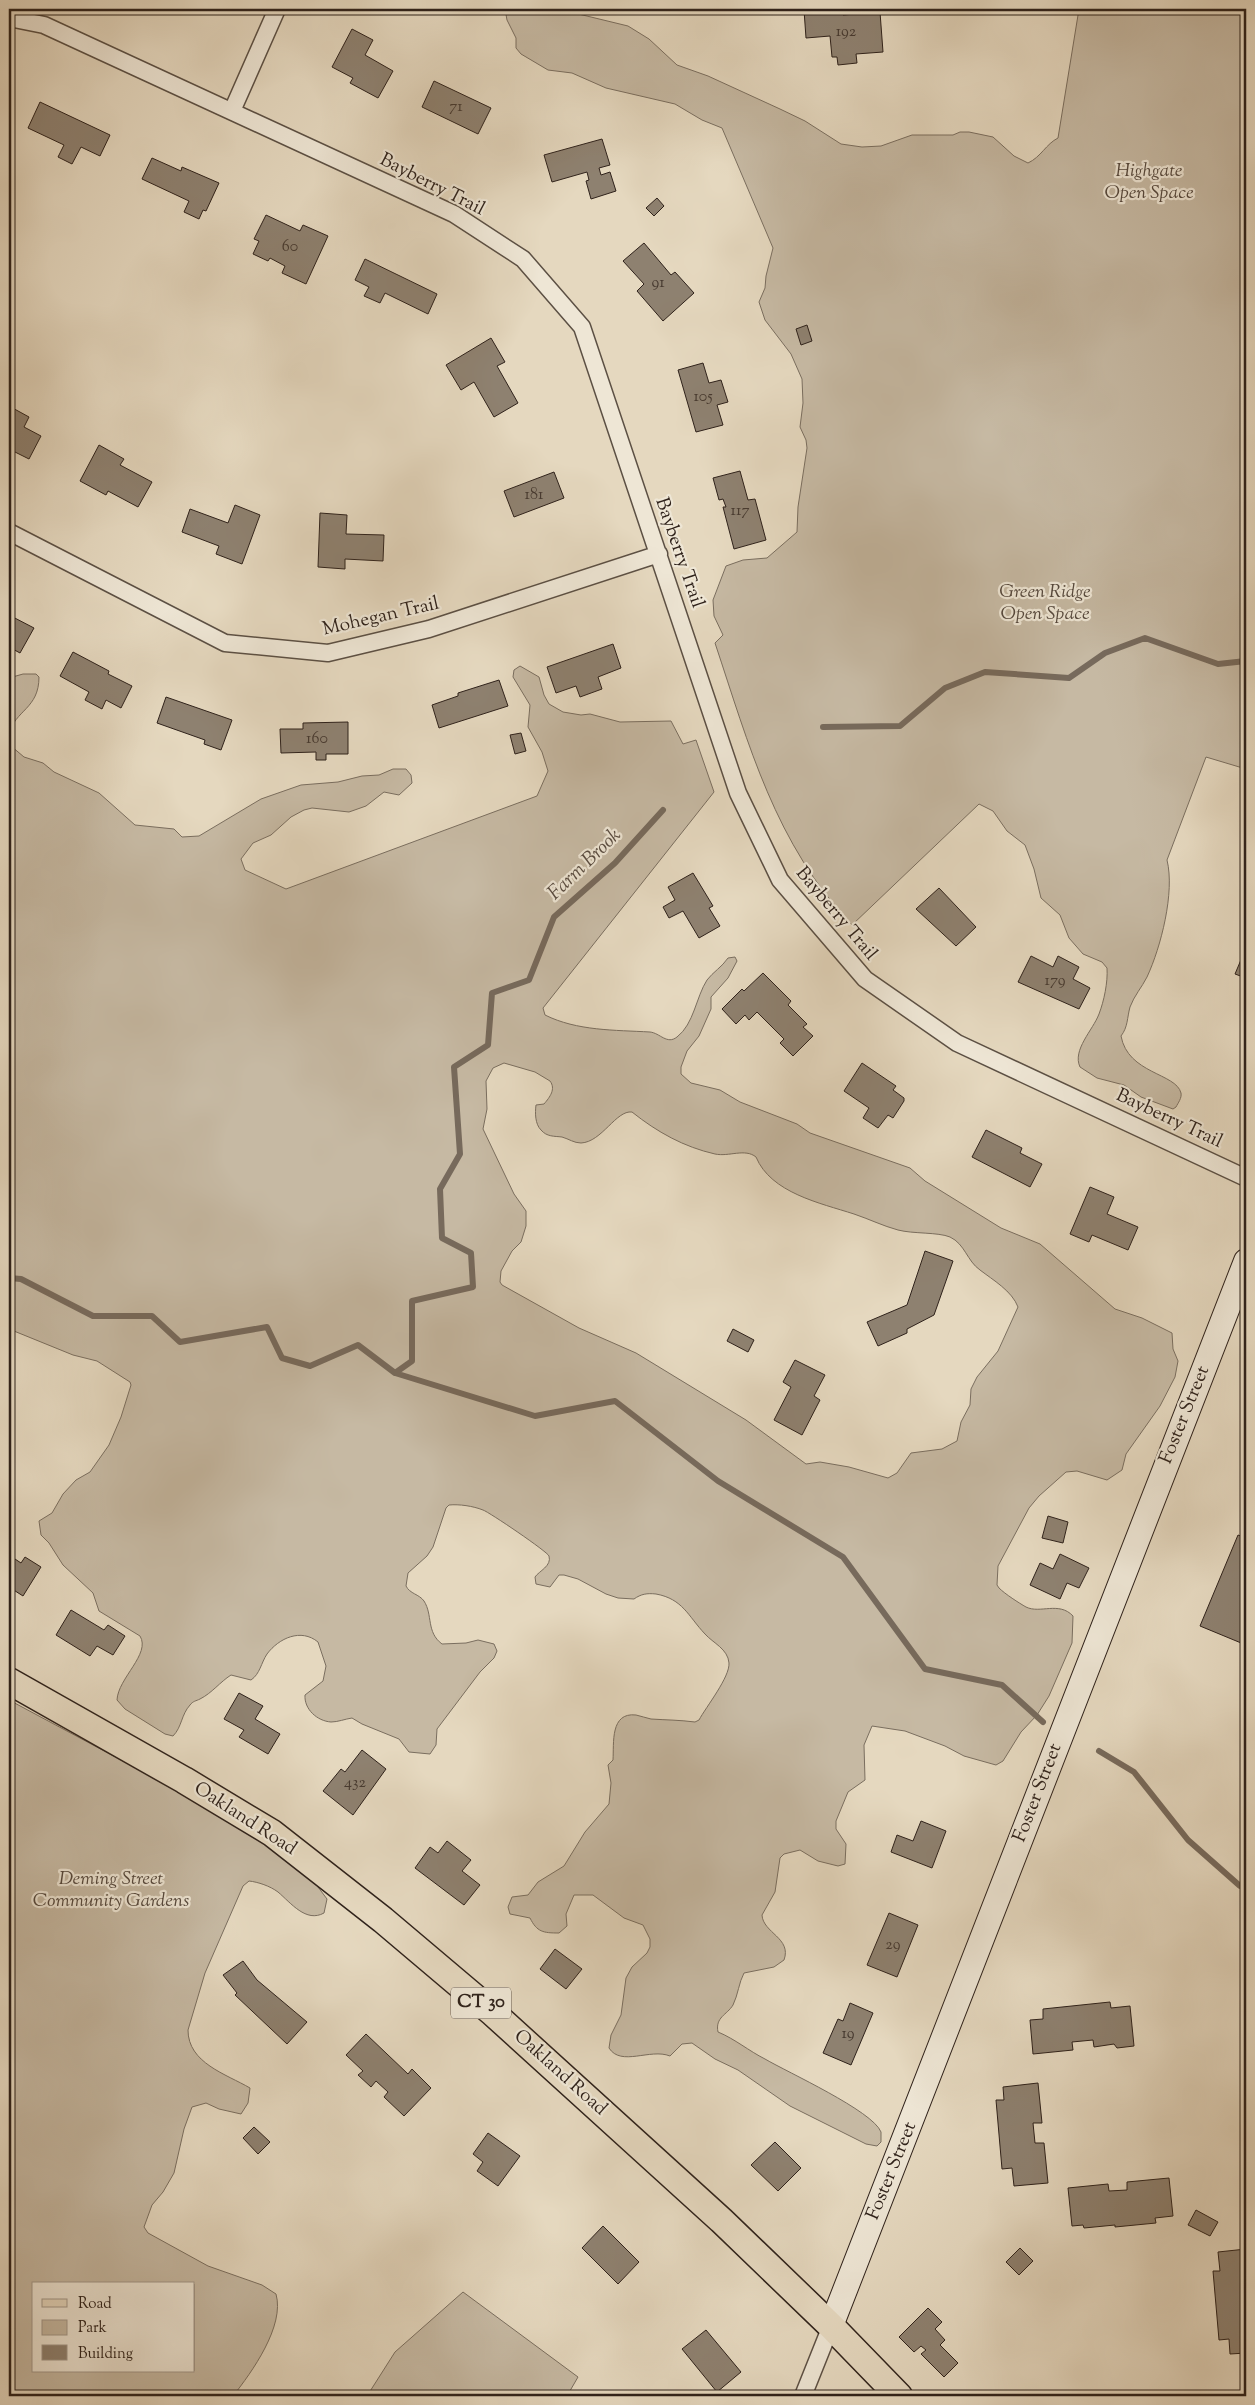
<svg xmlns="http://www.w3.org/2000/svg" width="1255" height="2405" font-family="'Sorts Mill Goudy',serif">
<rect width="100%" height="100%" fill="#e5d8bf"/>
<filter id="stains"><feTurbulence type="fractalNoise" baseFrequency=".004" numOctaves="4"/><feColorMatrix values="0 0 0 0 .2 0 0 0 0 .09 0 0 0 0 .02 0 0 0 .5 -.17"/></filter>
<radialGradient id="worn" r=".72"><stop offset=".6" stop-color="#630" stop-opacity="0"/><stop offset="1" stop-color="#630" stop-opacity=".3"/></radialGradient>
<!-- green -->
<path fill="#c6b9a3" stroke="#7a6e5f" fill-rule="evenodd" d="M505 9H558L628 26 649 39 677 65 708 76 780 109 805 121 841 144 862 147 881 146 912 135H953L960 132H969L993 137 1014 156 1028 163C1041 157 1046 144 1058 138L1079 9H1246V769L1206 757 1167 860C1175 892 1161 947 1147 977 1142 987 1134 996 1130 1007 1127 1018 1128 1027 1121 1036 1128 1074 1176 1073 1181 1093 1182 1098 1178 1103 1176 1107L1173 1109 1141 1097 1124 1085 1097 1078 1080 1067C1072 1050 1093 1030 1099 1014 1104 1001 1108 982 1107 968L1102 962 1083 954 1069 938 1060 915 1041 898 1034 869 1025 845 1007 831 993 811 979 804 852 925C775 844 749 745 715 643L723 635 714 616 713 600 726 566 743 560 767 558 797 532 798 507 807 448 806 440 800 427 803 403 802 379 791 354 765 320 759 302 765 288 766 276 773 248 722 128 702 120 675 104 606 88 572 73 548 70 521 54 516 48V38L507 20Z
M520 666 539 677 544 695 549 704 563 712 581 715 590 714 620 722 671 721 683 744 696 740 714 792 543 1008 545 1015C577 1031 615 1030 650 1032 660 1033 667 1045 677 1037 694 1024 696 997 707 980 713 972 722 967 728 958L735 957 737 961 728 978 711 997V1009L699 1036 687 1051 681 1067V1074L691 1083 720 1090 740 1102 797 1124 810 1133 910 1168 925 1181 1001 1228 1040 1244 1115 1309 1142 1318 1172 1333 1173 1349 1178 1361 1175 1377 1160 1406 1126 1454 1122 1470 1107 1480 1077 1471 1066 1472 1039 1496 1029 1508 998 1566 997 1585 999 1588C1005 1594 1019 1603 1026 1607 1040 1614 1059 1601 1073 1616L1072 1643 1049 1696 1037 1715 1021 1732 1003 1761 996 1765 964 1756 945 1746 905 1731 872 1726 864 1745 865 1780 848 1792 836 1821V1829L846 1844 845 1864 838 1866 818 1861 800 1850 784 1854 780 1858 775 1892 762 1915C763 1933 792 1938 784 1960L774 1967 744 1973C739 1982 738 1995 733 2005 727 2015 715 2017 718 2032 735 2039 749 2051 765 2059 787 2072 873 2111 881 2132V2142L877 2146 866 2144 790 2106 738 2070 715 2059 692 2043 682 2044 670 2056C650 2048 621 2067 609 2048L611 2035 621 2015 626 1978 632 1967 647 1953 650 1947V1939L643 1925 624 1918 593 1895H574L566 1914 567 1926 559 1933C543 1933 537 1932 530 1918L510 1914 508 1907 512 1897 528 1895 538 1882 564 1866 585 1832 609 1804 611 1783 608 1765 613 1760C614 1743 610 1712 636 1715 641 1716 646 1718 651 1719 666 1720 680 1720 695 1722L699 1720C706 1707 730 1677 729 1663 728 1649 713 1643 705 1634 688 1616 683 1599 656 1594 647 1593 641 1594 634 1599L618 1598 606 1594 578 1579 564 1575H559L550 1587 536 1584 535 1577C539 1571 552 1566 549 1556 548 1552 489 1512 483 1510 473 1506 459 1504 449 1505L446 1508 433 1547 427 1556 408 1573 406 1586C410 1594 419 1594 424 1601 433 1615 426 1632 442 1644L466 1643 478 1640 494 1644 497 1651 494 1658 480 1672 437 1729 436 1745 430 1754 409 1752 399 1739 362 1724 352 1718C345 1719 338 1722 331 1722 317 1721 304 1709 305 1695L323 1681 326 1666 318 1642C301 1628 279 1638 267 1654 261 1663 260 1674 251 1680L231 1675C220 1682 212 1693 200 1699 196 1701 193 1701 190 1705 181 1715 182 1727 173 1736L165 1734 125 1709 117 1700C118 1678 151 1654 140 1636L99 1611 93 1593 63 1565 49 1543 41 1535 39 1521 52 1513 63 1494 76 1480 90 1472 109 1445 121 1417 131 1385 130 1382 97 1361 73 1355 9 1329V739L11 746 24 757 43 763 54 772 99 793 135 825 174 829 182 837 199 836 261 799 301 785 338 782 362 776 379 775 393 769H406L411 775 412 783 399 795 384 792 366 806 349 812 312 808 304 810 291 817 271 835 253 843 241 859 245 870 286 889 537 796 548 771 542 752 528 727 530 705 513 677 514 670ZM504 1063 535 1072 550 1081C556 1089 550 1097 544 1104L536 1105C535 1113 535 1124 541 1130 547 1137 554 1136 562 1137 569 1139 574 1143 581 1143 602 1142 616 1110 632 1112 657 1132 684 1147 715 1154 729 1157 745 1148 756 1157 771 1193 820 1203 854 1214 869 1219 883 1226 898 1230 913 1234 938 1232 950 1237 965 1244 967 1261 980 1270 993 1280 1012 1291 1018 1307L998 1351 977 1377 971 1389 970 1405 961 1422 957 1441 942 1449 911 1453 897 1473 888 1478 849 1467 820 1462 806 1464 746 1420 636 1353 579 1328 502 1285 500 1282 501 1271 512 1251 521 1242 526 1226V1211L514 1194 483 1129 487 1109 486 1081 493 1068Z
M23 674H36L39 677C39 709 15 710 9 734V678Z
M9 1700 263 1836 312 1879 327 1899 324 1913C306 1923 291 1903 278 1892 270 1886 258 1882 249 1881L243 1886 205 1973 188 2030C188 2063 226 2074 250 2088L248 2103 241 2114 219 2109 206 2103 192 2107 184 2129 174 2173 163 2192 152 2205 144 2227 148 2233 208 2266 262 2285 276 2294C285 2326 252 2372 233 2396H9ZM34 2284H194V2371H34Z
M463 2292 578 2377 567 2396H367L395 2352Z"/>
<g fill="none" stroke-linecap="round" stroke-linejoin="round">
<!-- stream -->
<path stroke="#776a5c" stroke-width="6" d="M823 727 900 726 945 688 985 672 1069 678 1105 653 1145 638 1218 664 1246 661
M9 1278 21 1279 93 1316H152L180 1342 267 1327 282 1358 310 1366 358 1345 395 1373 412 1361V1301L473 1287 471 1253 442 1238 440 1189 460 1154 454 1067 488 1045 492 993 529 980 554 917 615 863 663 810
M395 1373 535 1416 615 1401 718 1481 843 1557 925 1669 1002 1685 1043 1722
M1099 1751 1134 1772 1188 1840 1240 1886 1246 1888"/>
</g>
<!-- building -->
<path fill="#8e8170" stroke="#2f221b" d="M843 9V15L880 12 883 52 856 54 857 63 838 65 837 57H832L830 36 806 38 804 10Z
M352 29 373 40 365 55 393 71 378 98 350 83 353 78 332 67Z
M434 81 491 108 478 134 422 107Z
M40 102 110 135 100 156 81 147 72 164 58 157 64 145 28 128Z
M602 139 610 165 599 168 601 175 610 172 616 191 591 199 586 181 589 180 587 172 552 182 544 155Z
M152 158 181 171 182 167 219 183 206 211 203 210 199 219 184 212 189 201 142 179Z
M657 198 664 206 654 216 646 208Z
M266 215 300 231 303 225 328 236 306 284 282 273 285 266 270 258 268 261 253 254 259 241 254 239Z
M644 243 671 275 675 272 694 293 663 321 637 291 644 284 623 261Z
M365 259 437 294 428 314 385 293 380 303 364 296 369 287 355 280Z
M807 325 812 341 801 345 796 329Z
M491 338 505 362 497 366 518 403 494 417 474 382 461 390 446 365Z
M703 363 709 383 721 380 728 402 717 405 723 425 696 432 678 370Z
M9 406 29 417 24 427 41 436 29 459 9 449Z
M99 445 124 459 120 465 152 482 138 507 108 491 106 495 80 481Z
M740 471 748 500 755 499 766 540 734 549 723 507H726L723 499 719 500 713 478Z
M554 472 564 498 514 517 504 491Z
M235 505 260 515 242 564 216 554 219 546 182 532 190 509 228 523Z
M320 513 347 515 346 534 384 535 383 561 345 559V569L318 567Z
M9 615 34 628 20 653 9 647Z
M613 644 621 668 598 677 602 689 580 697 576 686 556 693 547 667Z
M73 652 109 671 108 674 132 686 121 708 106 700 102 709 85 700 89 692 60 676Z
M499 680 508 706 439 728 432 705 458 696V693Z
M166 697 232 720 221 750 204 744 205 740 157 723Z
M348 722V754H326V760H316V752L281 753 280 729H303V723Z
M521 733 526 751 515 754 510 735Z
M693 873 713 906 709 908 720 926 699 938 683 911 669 918 663 907 675 900 668 887Z
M939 888 976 927 956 946 916 909Z
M1243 955 1246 956V978L1235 974Z
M1031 956 1053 967 1058 956 1079 967 1073 979 1090 988 1079 1009 1018 982Z
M763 973 791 1001 788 1005 807 1024 803 1027 813 1036 793 1056 780 1043 784 1039 757 1012 749 1020 745 1015 736 1024 722 1009 742 989 744 991Z
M862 1063 896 1086 893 1090 904 1098V1101L893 1118 888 1115 878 1128 863 1118 869 1108 844 1091Z
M986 1130 1022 1148 1020 1153 1042 1164 1030 1187 972 1157Z
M1090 1187 1114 1197 1107 1214 1138 1227 1128 1250 1092 1235 1089 1242 1070 1234Z
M925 1251 953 1261 934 1315 907 1329V1333L878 1346 867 1322 907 1305Z
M733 1329 754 1340 748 1352 727 1341Z
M795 1360 825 1375 814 1396 820 1400 802 1435 774 1420 791 1387 783 1382Z
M1048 1516 1068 1522 1063 1543 1042 1538Z
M1238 1535 1246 1538V1645L1200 1626Z
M1060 1554 1089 1568 1079 1588 1067 1583 1060 1599 1030 1585 1040 1563 1053 1569Z
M9 1555 21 1563 25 1557 41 1567 23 1596 9 1587Z
M71 1610 104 1630 108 1625 125 1636 113 1655 97 1646 90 1656 56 1635Z
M239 1693 263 1706 255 1719 280 1734 268 1754 239 1737 244 1730 224 1719Z
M362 1750 386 1769 353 1815 323 1791 341 1769 345 1772Z
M921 1821 946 1831 932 1868 891 1852 897 1835 913 1841Z
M447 1841 471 1860 462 1871 480 1885 464 1905 415 1868 430 1847 438 1853Z
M889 1913 918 1925 897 1977 867 1965Z
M555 1949 582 1969 566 1989 540 1969Z
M243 1961 257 1980 307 2022 287 2044 235 1995 237 1993 223 1975Z
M1110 2002 1111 2008 1130 2006 1134 2046 1117 2048 1114 2044 1094 2047 1093 2040 1072 2042 1073 2050 1033 2054 1030 2020 1043 2019V2009Z
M850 2003 873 2013 851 2065 823 2053 838 2019 843 2021Z
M366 2034 408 2074 412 2069 431 2088 404 2116 384 2097 388 2092 376 2081 371 2087 358 2075 363 2071 346 2055Z
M1038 2083 1042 2123H1033L1035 2143H1044L1048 2183 1014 2186 1012 2168 1002 2169 996 2100H1004L1003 2087Z
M254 2127 270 2142 258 2154 243 2138Z
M488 2133 520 2156 498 2186 477 2171 483 2162 473 2154Z
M775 2142 801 2168 778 2191 751 2165Z
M1169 2178 1173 2216 1155 2218 1156 2223 1115 2227V2225L1084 2228 1083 2225 1072 2226 1068 2188 1108 2184 1109 2191 1127 2190V2182Z
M1196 2210 1218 2222 1210 2236 1188 2225Z
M603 2226 639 2262 618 2284 582 2248Z
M1020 2248 1033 2261 1019 2275 1006 2262Z
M1246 2249V2353L1230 2354 1229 2339 1219 2340 1213 2271H1220L1218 2252Z
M928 2308 942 2322 935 2329 945 2340 940 2345 958 2363 944 2377 921 2354 926 2350 921 2346 914 2352 899 2337Z
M706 2330 741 2372 717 2392 682 2349Z"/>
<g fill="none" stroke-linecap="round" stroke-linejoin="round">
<!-- street casing -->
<g stroke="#5c5044" stroke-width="19">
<path id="street" d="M9 18 44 25 454 214 523 259 582 327 738 793 780 880 865 979 957 1043 1246 1178
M232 111 277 9
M9 532 225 643 328 653 429 629 659 554
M803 2396 831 2326"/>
</g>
<!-- secondary casing -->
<g stroke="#2f221b" stroke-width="26">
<path id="secondary" d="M831 2326 1246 1261"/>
</g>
<!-- primary casing -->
<g stroke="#2f221b" stroke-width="29">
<path id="primary" d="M9 1681 184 1780 272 1833 383 1920 493 2013 721 2220 831 2326 899 2396"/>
</g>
<!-- street -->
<use href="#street" stroke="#eee6d5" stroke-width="16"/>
<!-- secondary -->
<use href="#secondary" stroke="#eee6d5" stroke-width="24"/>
<!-- primary -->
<use href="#primary" stroke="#e5d8bf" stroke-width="26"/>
</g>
<g text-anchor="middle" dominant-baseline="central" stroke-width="4.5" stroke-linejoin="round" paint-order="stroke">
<!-- number labels -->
<g font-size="16" fill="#473a30">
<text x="846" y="32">192</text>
<text x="456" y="107">71</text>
<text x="290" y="247">60</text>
<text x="658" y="283">91</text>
<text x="703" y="397">105</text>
<text x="534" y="495">181</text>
<text x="740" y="511">117</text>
<text x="317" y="739">160</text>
<text x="1055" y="981">179</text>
<text x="355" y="1783">432</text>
<text x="893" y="1945">29</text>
<text x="848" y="2034">19</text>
</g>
<!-- shield labels -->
<rect fill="#eee6d5" stroke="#685d53" stroke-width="1" x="451" y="1987.5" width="60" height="31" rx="4"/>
<g font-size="18" font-weight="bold" fill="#2f221b">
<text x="481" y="2003">CT 30</text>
</g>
<!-- park labels -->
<g font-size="19" font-style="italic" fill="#55483d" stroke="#eee6d5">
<text x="1149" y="171">Highgate<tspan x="1149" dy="22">Open Space</tspan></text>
<text x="1045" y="592">Green Ridge<tspan x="1045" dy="22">Open Space</tspan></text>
<text x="111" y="1879">Deming Street<tspan x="111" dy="22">Community Gardens</tspan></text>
</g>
<!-- street labels -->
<g font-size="19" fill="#2f221b" stroke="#eee6d5">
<text transform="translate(432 185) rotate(27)">Bayberry Trail</text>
<text transform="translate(679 553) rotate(71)">Bayberry Trail</text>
<text transform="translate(381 617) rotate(-13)">Mohegan Trail</text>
<text transform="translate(836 914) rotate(50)">Bayberry Trail</text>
<text transform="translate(1169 1119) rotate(25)">Bayberry Trail</text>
<text transform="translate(1185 1415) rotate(-68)">Foster Street</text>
<text transform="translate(1038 1793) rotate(-69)">Foster Street</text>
<text transform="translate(245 1819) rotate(33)">Oakland Road</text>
<text transform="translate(560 2073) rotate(42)">Oakland Road</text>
<text transform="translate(892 2171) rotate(-68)">Foster Street</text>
</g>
<!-- water labels -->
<g font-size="20" font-style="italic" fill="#594c41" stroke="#eee6d5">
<text transform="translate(585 865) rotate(-44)">Farm Brook</text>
</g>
</g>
<!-- margin -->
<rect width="1255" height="2405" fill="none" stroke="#e5d8bf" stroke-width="30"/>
<rect x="10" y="10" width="1235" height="2385" fill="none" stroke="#2f221b" stroke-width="2.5"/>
<rect x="15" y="15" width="1225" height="2375" fill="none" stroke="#2f221b"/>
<!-- legend -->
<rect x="32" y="2282" width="162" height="90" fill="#eee6d5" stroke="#a2988b"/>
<rect x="42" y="2299" width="25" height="8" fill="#e5d8bf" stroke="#a2988b"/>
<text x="78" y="2308" font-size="15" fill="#2f221b">Road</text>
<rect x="42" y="2320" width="25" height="15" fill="#c6b9a3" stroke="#a2988b"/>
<text x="78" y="2332" font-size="15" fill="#2f221b">Park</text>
<rect x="42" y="2345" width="25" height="15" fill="#8e8170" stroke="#a2988b"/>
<text x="78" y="2358" font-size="15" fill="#2f221b">Building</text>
<rect width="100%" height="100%" filter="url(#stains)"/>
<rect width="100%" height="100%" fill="url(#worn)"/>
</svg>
